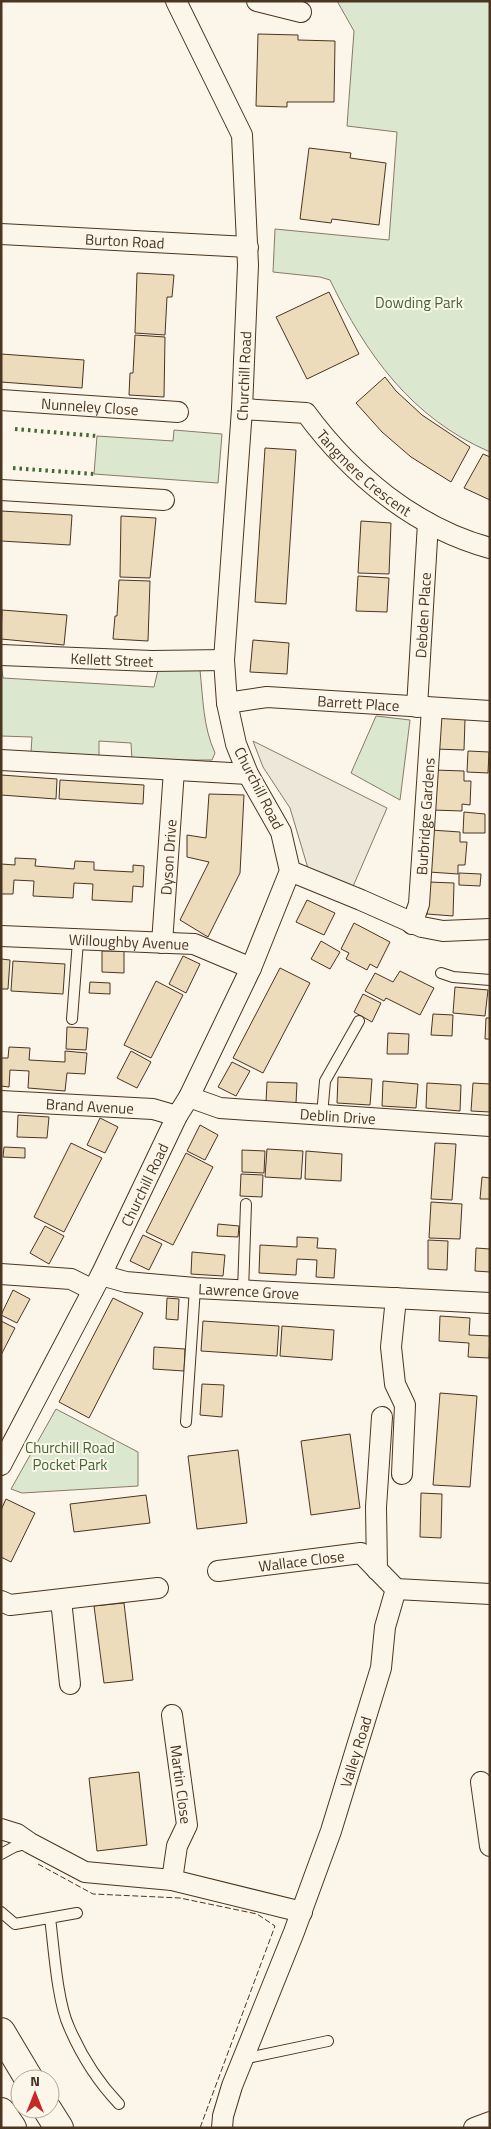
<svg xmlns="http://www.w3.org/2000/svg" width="491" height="2129" font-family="'Titillium Web',sans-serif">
<rect width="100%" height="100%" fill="#fbf6e9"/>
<!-- green -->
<path fill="#dce7d0" stroke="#887966" d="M337 1H490V452C411 418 366 354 330 280L320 277 273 272 275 229 389 240 397 132 347 126 354 31Z
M174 430 222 434 218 483 94 474 97 436 173 441Z
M1 662 3 678 154 687 158 670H200C203 698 203 727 215 753L212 760H132L131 743 99 741V756L31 752 32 737 1 736Z
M376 716 410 720 400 800 351 773Z
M56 1409 138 1452V1486L22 1493 11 1489Z"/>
<!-- parking -->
<path fill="#ede7d9" stroke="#887966" d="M253 741 387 808 351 891 310 875 290 808 263 767Z"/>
<!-- building -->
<path fill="#ecdcbc" stroke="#4a3520" d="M258 34 298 35V40L335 41 334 102H287V107L256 106Z
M309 148 351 153 350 158 386 163 379 225 332 219 331 223 300 219Z
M137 273 174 275 172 297H167L165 335 135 333Z
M329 292 359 354 307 379 276 317Z
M135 335 165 337 164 397 129 395 130 373H133Z
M1 354 84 360 82 388 1 382Z
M385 377 396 391 422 415 470 447 451 482 411 457 382 432 356 403Z
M265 448 296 450 286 604 255 602Z
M483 454 490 457V500L464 488Z
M1 511 72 515 70 545 1 541Z
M121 516 156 518 150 578 120 577Z
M361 521 391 523 389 574 358 573Z
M358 576 389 578 387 612 356 611Z
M119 580 150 581 148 641 113 639 115 616H117Z
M2 610 67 615 64 645 1 639Z
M253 640 289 643 287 674 250 672Z
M437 718 465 719 464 750 435 749Z
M468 751 489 752 488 773 467 772Z
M434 770 464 771V781H471L470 805 462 804V811L432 810Z
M1 775 57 779 56 799 1 795Z
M60 780 144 785 143 804 59 799Z
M209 794 244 795 240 873 208 937 180 920 209 862 187 857V835L206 838Z
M464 812 485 814V833H463Z
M431 830 460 832V842H467L465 865H458V874L429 872Z
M15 858 36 859 35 866 74 869 75 861 94 862V870L133 872V865L144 866 143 887 133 886 132 902 92 900 93 884 74 883 73 898 33 896 34 881 14 880 13 894H1V864L15 865Z
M459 873 481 874 480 886 459 885Z
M428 882 454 883 453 916 427 914Z
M307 900 335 913 324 935 296 922Z
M354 923 390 942 377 968 370 964 367 970 346 959 349 953 341 949Z
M321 941 340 952 330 969 311 959Z
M102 951H124V973L102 972Z
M183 956 200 964 186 993 169 984Z
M1 959 10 960 8 989H1Z
M13 961 65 964 63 994 11 991Z
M280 968 310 983 263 1073 233 1058Z
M400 971 434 988 420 1015 386 998 384 1001 365 991 375 973 393 982Z
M156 981 183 995 151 1058 124 1045Z
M90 982 110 983V994L89 993Z
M455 987 488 990 485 1016 453 1013Z
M363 994 381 1003 372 1022 354 1012Z
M433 1014 453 1015 452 1036 431 1035Z
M486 1018H490V1039H485Z
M67 1027 88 1028 86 1050 66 1049Z
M388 1033 409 1034 408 1054H387Z
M9 1047 30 1048 29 1060 65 1062V1051L87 1053 85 1074 67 1073 65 1091 28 1088 29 1071 10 1070 9 1087 1 1086V1058H8Z
M131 1051 151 1062 137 1088 117 1078Z
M232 1062 250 1071 236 1096 218 1087Z
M338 1077 372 1079 370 1105 337 1103Z
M383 1081 418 1084 416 1108 382 1106Z
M267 1082 297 1083 296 1103 266 1102Z
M427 1083 461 1085 460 1111 426 1108Z
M473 1083 490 1084V1112L471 1111Z
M18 1115 49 1117 47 1138 17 1137Z
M100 1118 118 1127 105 1153 87 1145Z
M200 1125 218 1135 205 1160 187 1151Z
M71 1143 102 1158 64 1232 34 1217Z
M435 1143 456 1144 452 1200 431 1199Z
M4 1147 25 1148V1158L3 1157Z
M267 1149 303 1151 301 1179 265 1177Z
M242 1150 265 1151 264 1173 242 1172Z
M306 1151 342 1154 341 1181 305 1179Z
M186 1153 213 1167 173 1245 146 1232Z
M241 1174 263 1175 262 1197 240 1196Z
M482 1177 490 1178V1199H480Z
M431 1202 462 1204 460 1239 429 1238Z
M218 1224 239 1226 238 1237 217 1236Z
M45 1226 64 1236 49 1264 30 1253Z
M143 1235 162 1244 149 1270 130 1261Z
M297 1237 318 1238 317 1248 336 1249 334 1278 316 1277 317 1260 297 1259 296 1275 259 1273 260 1245 297 1247Z
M428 1240 448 1241 447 1270 428 1269Z
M476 1248 490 1249V1272L475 1271Z
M192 1252 225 1255 223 1276 191 1274Z
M13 1290 30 1299 17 1323 1 1315Z
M113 1298 143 1313 89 1418 59 1402Z
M167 1298 179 1299 178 1320 166 1319Z
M440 1316 470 1318 469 1335 490 1336V1333L489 1358 468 1357 469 1343 439 1341Z
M1 1321 15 1328 1 1355Z
M203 1321 279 1326 277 1356 201 1351Z
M282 1326 334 1330 332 1360 280 1356Z
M154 1347 185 1349 184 1371 153 1369Z
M202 1384 224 1385 222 1417 200 1415Z
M440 1393 477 1396 470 1487 433 1485Z
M350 1434 360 1508 311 1515 301 1441Z
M238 1450 247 1523 197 1529 188 1456Z
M421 1493 442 1494 441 1538 420 1537Z
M146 1495 150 1523 74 1532 70 1504Z
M6 1499 35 1513 11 1562 1 1557V1510Z
M124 1603 133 1680 104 1683 94 1606Z
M139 1772 147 1845 97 1851 89 1778Z"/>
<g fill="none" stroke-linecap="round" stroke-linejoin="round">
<!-- service casing -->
<g stroke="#4a3520" stroke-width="12">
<path id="service" d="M441 973 453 977 490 980
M72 1019 78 941
M322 1115 325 1081 359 1021
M243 1291 246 1204
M186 1422 195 1288
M1 1854 14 1847 29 1843
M1 1912 15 1924 77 1913
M50 1918C54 1948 57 2001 69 2027 81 2055 98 2082 119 2104
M243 2059 328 2041"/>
</g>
<!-- minor casing -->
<g stroke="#4a3520" stroke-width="22">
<g id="minor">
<path d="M257 1 301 12"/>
<path id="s1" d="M1 234 248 247"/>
<path id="s2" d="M1 400 178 412"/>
<path id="s3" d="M242 409 306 413C351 474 415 528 490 548"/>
<path d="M1 490 164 500"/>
<path id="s4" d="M1 655 152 661 224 660"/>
<path id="s5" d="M227 703 267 697 490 711"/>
<path id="s6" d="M417 707 428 523"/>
<path d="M1 760 248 774"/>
<path d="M290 871 361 900 422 927 443 931 490 929"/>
<path id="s7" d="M412 924 419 904 432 708"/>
<path id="s8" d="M1 936 194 944 251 968"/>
<path id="s9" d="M162 943 174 770"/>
<path id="s10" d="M189 1097 220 1108 490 1126"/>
<path id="s11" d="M1 1101 153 1109 177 1116"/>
<path d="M1 1274 71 1279 93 1290"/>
<path id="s12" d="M101 1275 126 1282 195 1288 490 1303"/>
<path d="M396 1298 391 1347 395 1384 405 1405 402 1474"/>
<path id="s13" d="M1 1465 101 1275 177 1116 189 1097 251 968 290 871 281 832 248 774 236 744 227 703 224 660 242 409 248 265 242 135 176 1"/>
<path d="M377 1570 376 1507 382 1417"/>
<path id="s14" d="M218 1571 361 1553 396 1589 490 1594"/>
<path d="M61 1600 70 1684"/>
<path d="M1 1601 10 1605 158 1588"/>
<path id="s15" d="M172 1715 187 1825 177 1846 172 1880"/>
<path d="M481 1782 490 1846"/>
<path d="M1 1829 17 1834 30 1843 85 1872 172 1880 302 1912"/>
<path id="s16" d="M222 2128 223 2116 232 2086 294 1932 331 1831 381 1668 385 1627 396 1589"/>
<path d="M474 2128 490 2122"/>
</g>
</g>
<!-- primary casing -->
<g stroke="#4a3520" stroke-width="30">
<path id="primary" d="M1 2032 29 2079
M47 2109 59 2128
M1 2112 12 2128"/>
</g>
<!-- service -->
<use href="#service" stroke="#fbf6e9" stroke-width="10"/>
<!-- minor -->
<use href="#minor" stroke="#fbf6e9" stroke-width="20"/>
<!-- primary -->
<use href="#primary" stroke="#fbf6e9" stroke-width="28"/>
<!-- hedge -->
<path stroke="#436837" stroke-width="4" stroke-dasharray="2.5 4" stroke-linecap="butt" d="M15 429 97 436
M13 468 94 474"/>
<!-- fence -->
<path stroke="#4a3520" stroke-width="1" stroke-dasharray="6 2.5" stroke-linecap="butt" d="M38 1864 93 1894 180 1898 257 1914 275 1926 200 2128"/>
</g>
<g text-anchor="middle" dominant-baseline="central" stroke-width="4" stroke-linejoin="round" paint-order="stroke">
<!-- street labels -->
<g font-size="15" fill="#4a3520" stroke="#fbf6e9">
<text stroke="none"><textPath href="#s1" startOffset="124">Burton Road</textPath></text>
<text stroke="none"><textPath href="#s13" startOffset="1170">Churchill Road</textPath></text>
<text stroke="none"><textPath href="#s2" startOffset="89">Nunneley Close</textPath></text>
<text stroke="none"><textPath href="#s3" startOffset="148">Tangmere Crescent</textPath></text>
<text stroke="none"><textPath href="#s6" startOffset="92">Debden Place</textPath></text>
<text stroke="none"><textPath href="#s4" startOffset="111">Kellett Street</textPath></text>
<text stroke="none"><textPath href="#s5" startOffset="132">Barrett Place</textPath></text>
<text transform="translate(259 788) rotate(63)">Churchill Road</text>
<text stroke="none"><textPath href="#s7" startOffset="109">Burbridge Gardens</textPath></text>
<text stroke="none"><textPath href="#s9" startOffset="86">Dyson Drive</textPath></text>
<text stroke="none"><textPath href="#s8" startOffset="128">Willoughby Avenue</textPath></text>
<text stroke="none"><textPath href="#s11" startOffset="89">Brand Avenue</textPath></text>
<text stroke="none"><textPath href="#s10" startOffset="151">Deblin Drive</textPath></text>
<text stroke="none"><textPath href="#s13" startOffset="315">Churchill Road</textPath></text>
<text stroke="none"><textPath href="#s12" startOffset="149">Lawrence Grove</textPath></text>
<text stroke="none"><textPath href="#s14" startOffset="84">Wallace Close</textPath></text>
<text stroke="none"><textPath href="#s16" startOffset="400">Valley Road</textPath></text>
<text stroke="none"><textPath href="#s15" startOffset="70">Martin Close</textPath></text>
</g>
<!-- park labels -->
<g font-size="15" fill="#436837" stroke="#fbf6e9">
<text x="419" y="302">Dowding Park</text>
<text x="70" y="1447">Churchill Road<tspan x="70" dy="17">Pocket Park</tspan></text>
</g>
</g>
<!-- border -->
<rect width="491" height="2129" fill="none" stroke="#4a3520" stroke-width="5"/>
<!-- north arrow -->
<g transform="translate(35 2094)"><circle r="24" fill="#fbf6e9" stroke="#b4a999"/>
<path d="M0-4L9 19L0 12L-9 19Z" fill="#c62828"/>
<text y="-8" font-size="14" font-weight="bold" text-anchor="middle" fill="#4a3520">N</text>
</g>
</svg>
